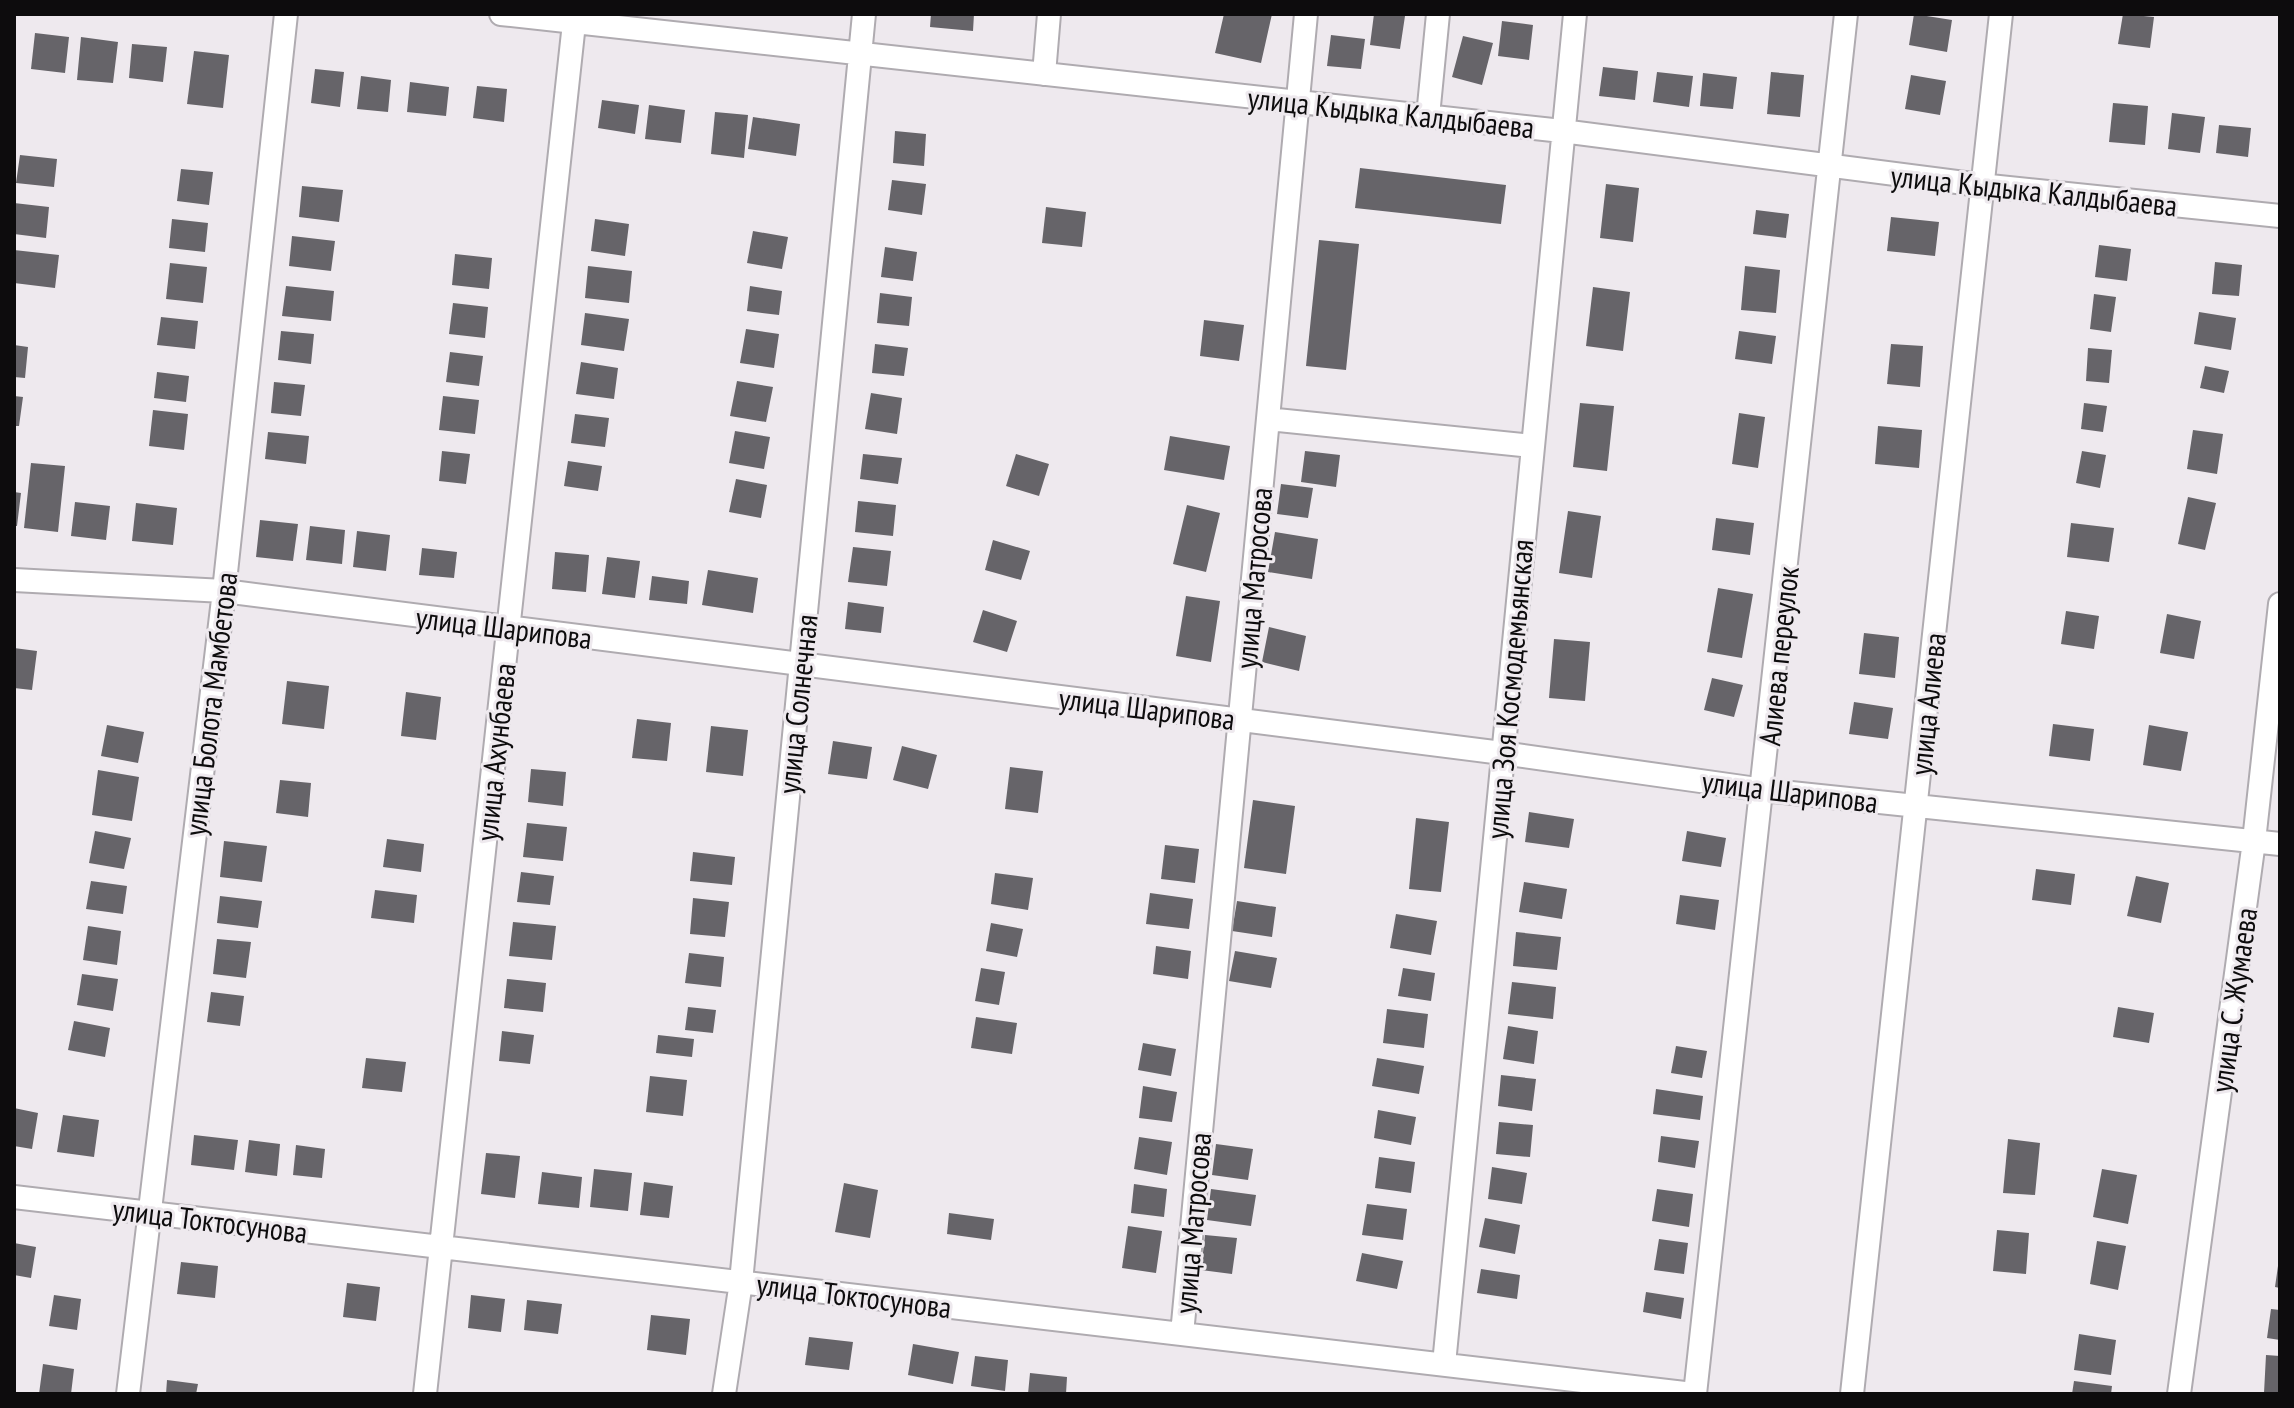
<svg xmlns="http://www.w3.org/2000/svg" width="2294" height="1408" font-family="'PT Sans Narrow',sans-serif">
<rect width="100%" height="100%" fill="#eee9ee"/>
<!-- building -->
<path fill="#666469" d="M931 14H974L973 31 930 27Z
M1224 14H1272L1261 63 1215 53Z
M1374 14 1405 16 1400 49 1370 45Z
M1914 14 1952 20 1947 52 1909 45Z
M2123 14 2154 17 2150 48 2118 44Z
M1502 21 1533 25 1529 60 1498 56Z
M35 33 69 37 65 73 31 69Z
M1331 35 1365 39 1361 69 1327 66Z
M1463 36 1493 43 1482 85 1452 77Z
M81 37 118 42 113 83 77 80Z
M132 44 167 47 163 82 129 78Z
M194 51 229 55 223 108 187 104Z
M1603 67 1638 71 1635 100 1599 96Z
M315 69 344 72 340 107 311 103Z
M1657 72 1693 76 1689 107 1653 102Z
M1771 72 1804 75 1800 117 1767 114Z
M1703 73 1737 77 1733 109 1700 106Z
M1911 75 1946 81 1940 115 1905 109Z
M361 76 391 80 388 112 357 109Z
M410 82 449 87 446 116 407 112Z
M477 86 507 89 504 122 473 118Z
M602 100 639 105 635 134 598 128Z
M2113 103 2148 106 2145 145 2109 142Z
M649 105 685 110 681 143 645 139Z
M715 112 748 115 744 158 711 154Z
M2172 113 2205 117 2200 153 2168 149Z
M753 117 800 124 796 156 748 149Z
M2219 125 2251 128 2248 157 2216 153Z
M895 131 926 134 924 166 893 163Z
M20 155 57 159 54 187 16 183Z
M1360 168 1506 185 1501 224 1355 208Z
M181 169 213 172 209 205 177 201Z
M892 180 926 184 922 215 888 210Z
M1606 184 1639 188 1633 242 1600 238Z
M302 186 343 190 339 222 299 217Z
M14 203 49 207 46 238 14 234Z
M1046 207 1086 212 1082 247 1042 243Z
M1756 210 1789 214 1786 238 1753 234Z
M1891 217 1939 222 1935 256 1887 251Z
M172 219 208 223 205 252 169 248Z
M595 219 629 224 625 256 591 251Z
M753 231 788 237 782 269 747 263Z
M292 236 335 241 331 271 289 266Z
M1319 240 1359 244 1346 370 1306 366Z
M2099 245 2131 249 2127 281 2095 277Z
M885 247 917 252 913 281 881 277Z
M14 250 59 255 55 288 14 283Z
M455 254 492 258 489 289 452 285Z
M2215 262 2242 265 2239 296 2212 294Z
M170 263 207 267 203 303 166 299Z
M588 266 632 271 629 303 585 298Z
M1745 266 1780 270 1776 313 1741 310Z
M286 286 334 291 331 321 282 316Z
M750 286 782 291 779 315 747 311Z
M1593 287 1630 292 1623 351 1586 346Z
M880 293 912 297 909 326 877 323Z
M2094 294 2116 297 2111 332 2090 329Z
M453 303 488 307 485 338 449 334Z
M2199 312 2236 318 2231 350 2194 344Z
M585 313 629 319 624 351 581 345Z
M161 317 198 321 195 349 157 345Z
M1204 320 1244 325 1239 361 1200 356Z
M746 329 779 334 774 368 740 363Z
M281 331 314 334 311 364 278 360Z
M1739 331 1776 336 1772 364 1735 359Z
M875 344 908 348 904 376 872 373Z
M1891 344 1923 346 1920 387 1887 384Z
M14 345 28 347 25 378 14 377Z
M2088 348 2112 350 2109 383 2086 381Z
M450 352 483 356 479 386 446 382Z
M581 362 618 368 614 399 576 394Z
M2205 366 2229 371 2224 393 2200 388Z
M157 372 189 376 186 402 154 398Z
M737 381 773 387 766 422 730 416Z
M274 382 305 385 301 416 271 413Z
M871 393 902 398 897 434 865 429Z
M14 396 23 397 19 426H14Z
M443 396 479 400 475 434 439 430Z
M1580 403 1614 406 1607 471 1573 467Z
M2084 403 2107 406 2103 432 2081 429Z
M153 410 188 414 184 450 149 446Z
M1739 413 1765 417 1758 468 1732 464Z
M575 414 609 418 605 447 571 443Z
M1878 426 1922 430 1919 468 1875 464Z
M2193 430 2223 434 2217 474 2187 469Z
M735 431 770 437 764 469 729 463Z
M268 432 309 436 306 464 265 459Z
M1170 436 1230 446 1224 480 1164 470Z
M442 451 470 454 466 484 439 481Z
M1305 451 1340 455 1336 487 1301 482Z
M2082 451 2106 455 2100 488 2076 483Z
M863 454 902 458 898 484 860 479Z
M1016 454 1049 464 1039 496 1006 486Z
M568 461 602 466 598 491 564 486Z
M31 463 65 466 58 532 24 528Z
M736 479 767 485 761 518 729 512Z
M1281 484 1313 488 1308 518 1277 514Z
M14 492 21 493 17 526H14Z
M2188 497 2216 503 2205 550 2178 544Z
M858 501 896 505 893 536 855 532Z
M75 502 110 506 106 540 71 536Z
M136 503 177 508 173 545 132 541Z
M1187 505 1220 513 1206 572 1173 564Z
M1568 511 1601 516 1592 578 1559 573Z
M1716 518 1754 523 1750 555 1712 550Z
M260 520 298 524 293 561 256 557Z
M2071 523 2114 528 2109 562 2067 557Z
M310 526 345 530 342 564 306 560Z
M357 531 390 535 386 571 353 567Z
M1275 532 1318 539 1312 579 1268 572Z
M993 540 1030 551 1021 580 985 570Z
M853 547 891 551 887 586 848 582Z
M422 548 457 552 454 578 419 575Z
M555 552 589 555 586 592 552 589Z
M607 557 640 561 635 598 602 594Z
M708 570 758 578 753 613 702 605Z
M652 576 689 581 687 604 649 600Z
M1718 588 1753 594 1742 658 1707 652Z
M1186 596 1220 601 1211 662 1176 656Z
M848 602 884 607 881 633 845 629Z
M983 610 1017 621 1007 652 973 642Z
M2066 611 2099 616 2094 649 2061 644Z
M2167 614 2201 621 2194 659 2160 653Z
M1269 627 1306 636 1299 671 1262 662Z
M1864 633 1899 637 1895 678 1859 674Z
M1554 639 1590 642 1585 701 1549 698Z
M14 648 37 651 32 690 14 688Z
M1712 678 1743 685 1734 717 1704 710Z
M287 681 329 686 324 729 282 724Z
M406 692 441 697 436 740 401 736Z
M1854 702 1893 708 1888 739 1849 734Z
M637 719 671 723 667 761 632 758Z
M2053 724 2094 729 2090 761 2049 756Z
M107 725 144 732 138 763 101 756Z
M2149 725 2188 732 2181 771 2143 765Z
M711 726 748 730 743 776 706 772Z
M833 741 872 747 867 779 828 774Z
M902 746 937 755 928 789 893 780Z
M1010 767 1043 771 1038 813 1005 809Z
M531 769 566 772 563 806 528 802Z
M98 770 139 777 132 821 92 815Z
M280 780 311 783 308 817 276 813Z
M1253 800 1295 806 1286 874 1244 868Z
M1529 812 1574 819 1569 848 1525 842Z
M1416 818 1449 822 1441 892 1409 889Z
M527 823 567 827 563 861 523 857Z
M95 831 131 838 124 869 89 863Z
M1687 831 1726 838 1721 867 1682 861Z
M387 839 424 844 421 872 383 867Z
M224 841 267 846 262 882 220 877Z
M1165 845 1199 849 1195 883 1161 879Z
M693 852 735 857 732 885 690 881Z
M2036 869 2075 874 2071 905 2032 900Z
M521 872 554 876 550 905 517 902Z
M995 873 1033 878 1028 910 991 904Z
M2136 876 2169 883 2161 923 2127 916Z
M91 881 127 886 123 914 86 909Z
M1524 882 1567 889 1562 919 1519 912Z
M375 890 417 895 414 923 371 918Z
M1150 893 1193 899 1189 929 1146 924Z
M1680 895 1719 900 1715 930 1676 924Z
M220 896 262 901 258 928 217 923Z
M693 898 729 902 725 937 690 934Z
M1237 901 1276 907 1272 937 1232 931Z
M1396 914 1437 921 1431 955 1390 948Z
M513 922 556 926 552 960 509 956Z
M991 923 1023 929 1017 957 986 951Z
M88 926 121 931 117 965 83 960Z
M1516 932 1561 937 1557 970 1513 966Z
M217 939 251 942 246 978 213 974Z
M1156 946 1191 951 1188 979 1153 974Z
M1235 951 1277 958 1271 988 1229 981Z
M689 953 724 957 721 987 685 983Z
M981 968 1005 972 999 1005 975 1001Z
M1403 968 1435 973 1431 1001 1398 996Z
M82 974 118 979 113 1011 77 1005Z
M507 979 546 983 543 1012 504 1008Z
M1512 982 1556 987 1553 1019 1508 1014Z
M211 992 244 996 240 1026 207 1022Z
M688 1007 716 1010 713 1033 685 1030Z
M2118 1007 2154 1013 2149 1043 2113 1037Z
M1387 1009 1428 1014 1424 1048 1383 1043Z
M976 1017 1017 1023 1012 1054 971 1048Z
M74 1021 110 1028 105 1057 68 1050Z
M1508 1026 1538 1031 1534 1064 1503 1059Z
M502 1031 534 1035 530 1064 499 1061Z
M658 1035 694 1039 692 1057 656 1053Z
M1143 1043 1176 1049 1171 1076 1138 1070Z
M1676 1046 1707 1051 1702 1078 1671 1073Z
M366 1058 406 1062 402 1092 362 1088Z
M1377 1058 1424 1066 1419 1094 1372 1086Z
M1501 1075 1536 1079 1532 1111 1498 1106Z
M650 1076 687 1080 683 1116 646 1112Z
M1143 1086 1177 1092 1172 1122 1139 1118Z
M1656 1089 1703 1096 1700 1120 1653 1114Z
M14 1108 38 1113 32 1149 14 1146Z
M1378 1110 1416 1117 1411 1145 1374 1138Z
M63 1115 99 1120 94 1157 57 1152Z
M1499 1122 1533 1125 1530 1157 1496 1154Z
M194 1135 238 1140 234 1170 191 1165Z
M1661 1136 1699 1141 1695 1168 1658 1162Z
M1139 1137 1172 1142 1167 1175 1134 1169Z
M2008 1139 2040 1143 2035 1195 2003 1193Z
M249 1140 280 1144 277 1176 245 1172Z
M1216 1144 1253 1149 1248 1180 1212 1175Z
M296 1145 325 1149 322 1178 293 1175Z
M486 1153 520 1156 515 1198 481 1194Z
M1379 1157 1415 1162 1411 1193 1375 1188Z
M1492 1167 1527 1173 1522 1204 1488 1199Z
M594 1169 632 1173 628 1211 590 1207Z
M2102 1169 2137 1175 2128 1224 2093 1217Z
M542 1172 582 1177 579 1208 538 1204Z
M644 1182 673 1186 669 1218 640 1215Z
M844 1183 878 1190 870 1238 835 1232Z
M1134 1184 1167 1189 1164 1217 1131 1213Z
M1211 1189 1256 1195 1251 1226 1207 1220Z
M1657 1189 1693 1194 1689 1227 1652 1221Z
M1367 1204 1407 1209 1403 1240 1362 1235Z
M949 1213 994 1219 991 1240 947 1234Z
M1485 1218 1520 1225 1515 1254 1479 1247Z
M1128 1226 1162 1231 1156 1273 1122 1268Z
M1997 1230 2029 1233 2026 1274 1993 1271Z
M1205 1235 1237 1238 1232 1274 1201 1270Z
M1659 1239 1688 1243 1684 1274 1654 1270Z
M2097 1241 2126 1246 2118 1290 2090 1284Z
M14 1243 36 1247 31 1278 14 1275Z
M1362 1253 1403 1261 1397 1289 1356 1281Z
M181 1262 218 1266 215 1298 177 1294Z
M2278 1266H2280V1288L2275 1287Z
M1481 1269 1520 1275 1517 1299 1477 1293Z
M347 1283 380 1287 376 1321 343 1317Z
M1646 1292 1684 1298 1681 1319 1643 1312Z
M54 1295 81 1299 77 1330 49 1326Z
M471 1295 505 1299 501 1332 468 1328Z
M527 1300 562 1304 558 1334 524 1330Z
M2271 1309 2280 1310V1340L2267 1338Z
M651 1315 690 1319 686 1355 647 1350Z
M2079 1334 2116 1340 2111 1375 2074 1370Z
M809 1337 853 1342 849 1370 805 1365Z
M913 1344 959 1352 953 1384 908 1375Z
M2266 1355 2280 1356V1394L2264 1393Z
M975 1356 1008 1360 1005 1391 971 1386Z
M43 1364 74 1369 71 1394H39Z
M1030 1373 1067 1377 1066 1394H1028Z
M167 1380 198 1384 196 1394H166Z
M2074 1381 2112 1386 2111 1394H2072Z"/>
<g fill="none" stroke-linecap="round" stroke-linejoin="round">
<!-- minor casing -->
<g stroke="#afabb0" stroke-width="26">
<path id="minor" d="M501 14 1562 131 1980 185 2280 216
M1044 74 1049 14
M1428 116 1438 14
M1268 419 1532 446
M14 580 224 591 1502 753 1764 790 2280 844
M14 1197 1693 1394
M1182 1334 1306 14
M1444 1364 1575 14
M128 1394 224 591 286 14
M425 1394 575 14
M724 1394 741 1282 864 14
M1695 1394 1846 14
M1852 1394 2001 14
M2179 1394 2254 841 2280 604"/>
</g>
<!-- minor -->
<use href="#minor" stroke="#fff" stroke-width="22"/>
</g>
<g text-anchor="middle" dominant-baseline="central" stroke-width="6" stroke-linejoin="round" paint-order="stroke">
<!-- street labels -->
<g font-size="30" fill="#0d0c0d" stroke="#eee9ee">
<text transform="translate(1391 112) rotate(6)">улица Кыдыка Калдыбаева</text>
<text transform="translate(2034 190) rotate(6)">улица Кыдыка Калдыбаева</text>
<text transform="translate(1253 578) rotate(-85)">улица Матросова</text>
<text transform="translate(504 627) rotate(7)">улица Шарипова</text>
<text transform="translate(1778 656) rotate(-84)">Алиева переулок</text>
<text transform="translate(1509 689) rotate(-85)">улица Зоя Космодемьянская</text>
<text transform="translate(210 704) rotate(-83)">улица Болота Мамбетова</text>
<text transform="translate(797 704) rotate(-84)">улица Солнечная</text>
<text transform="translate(1927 704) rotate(-84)">улица Алиева</text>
<text transform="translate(1147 708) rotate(7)">улица Шарипова</text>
<text transform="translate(495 752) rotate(-84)">улица Ахунбаева</text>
<text transform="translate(1790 791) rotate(7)">улица Шарипова</text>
<text transform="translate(2233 1000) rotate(-82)">улица С. Жумаева</text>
<text transform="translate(210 1220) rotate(7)">улица Токтосунова</text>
<text transform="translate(1192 1223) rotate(-85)">улица Матросова</text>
<text transform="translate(854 1295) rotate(7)">улица Токтосунова</text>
</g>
</g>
<!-- border -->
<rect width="2294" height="1408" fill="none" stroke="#0d0c0d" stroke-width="32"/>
</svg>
